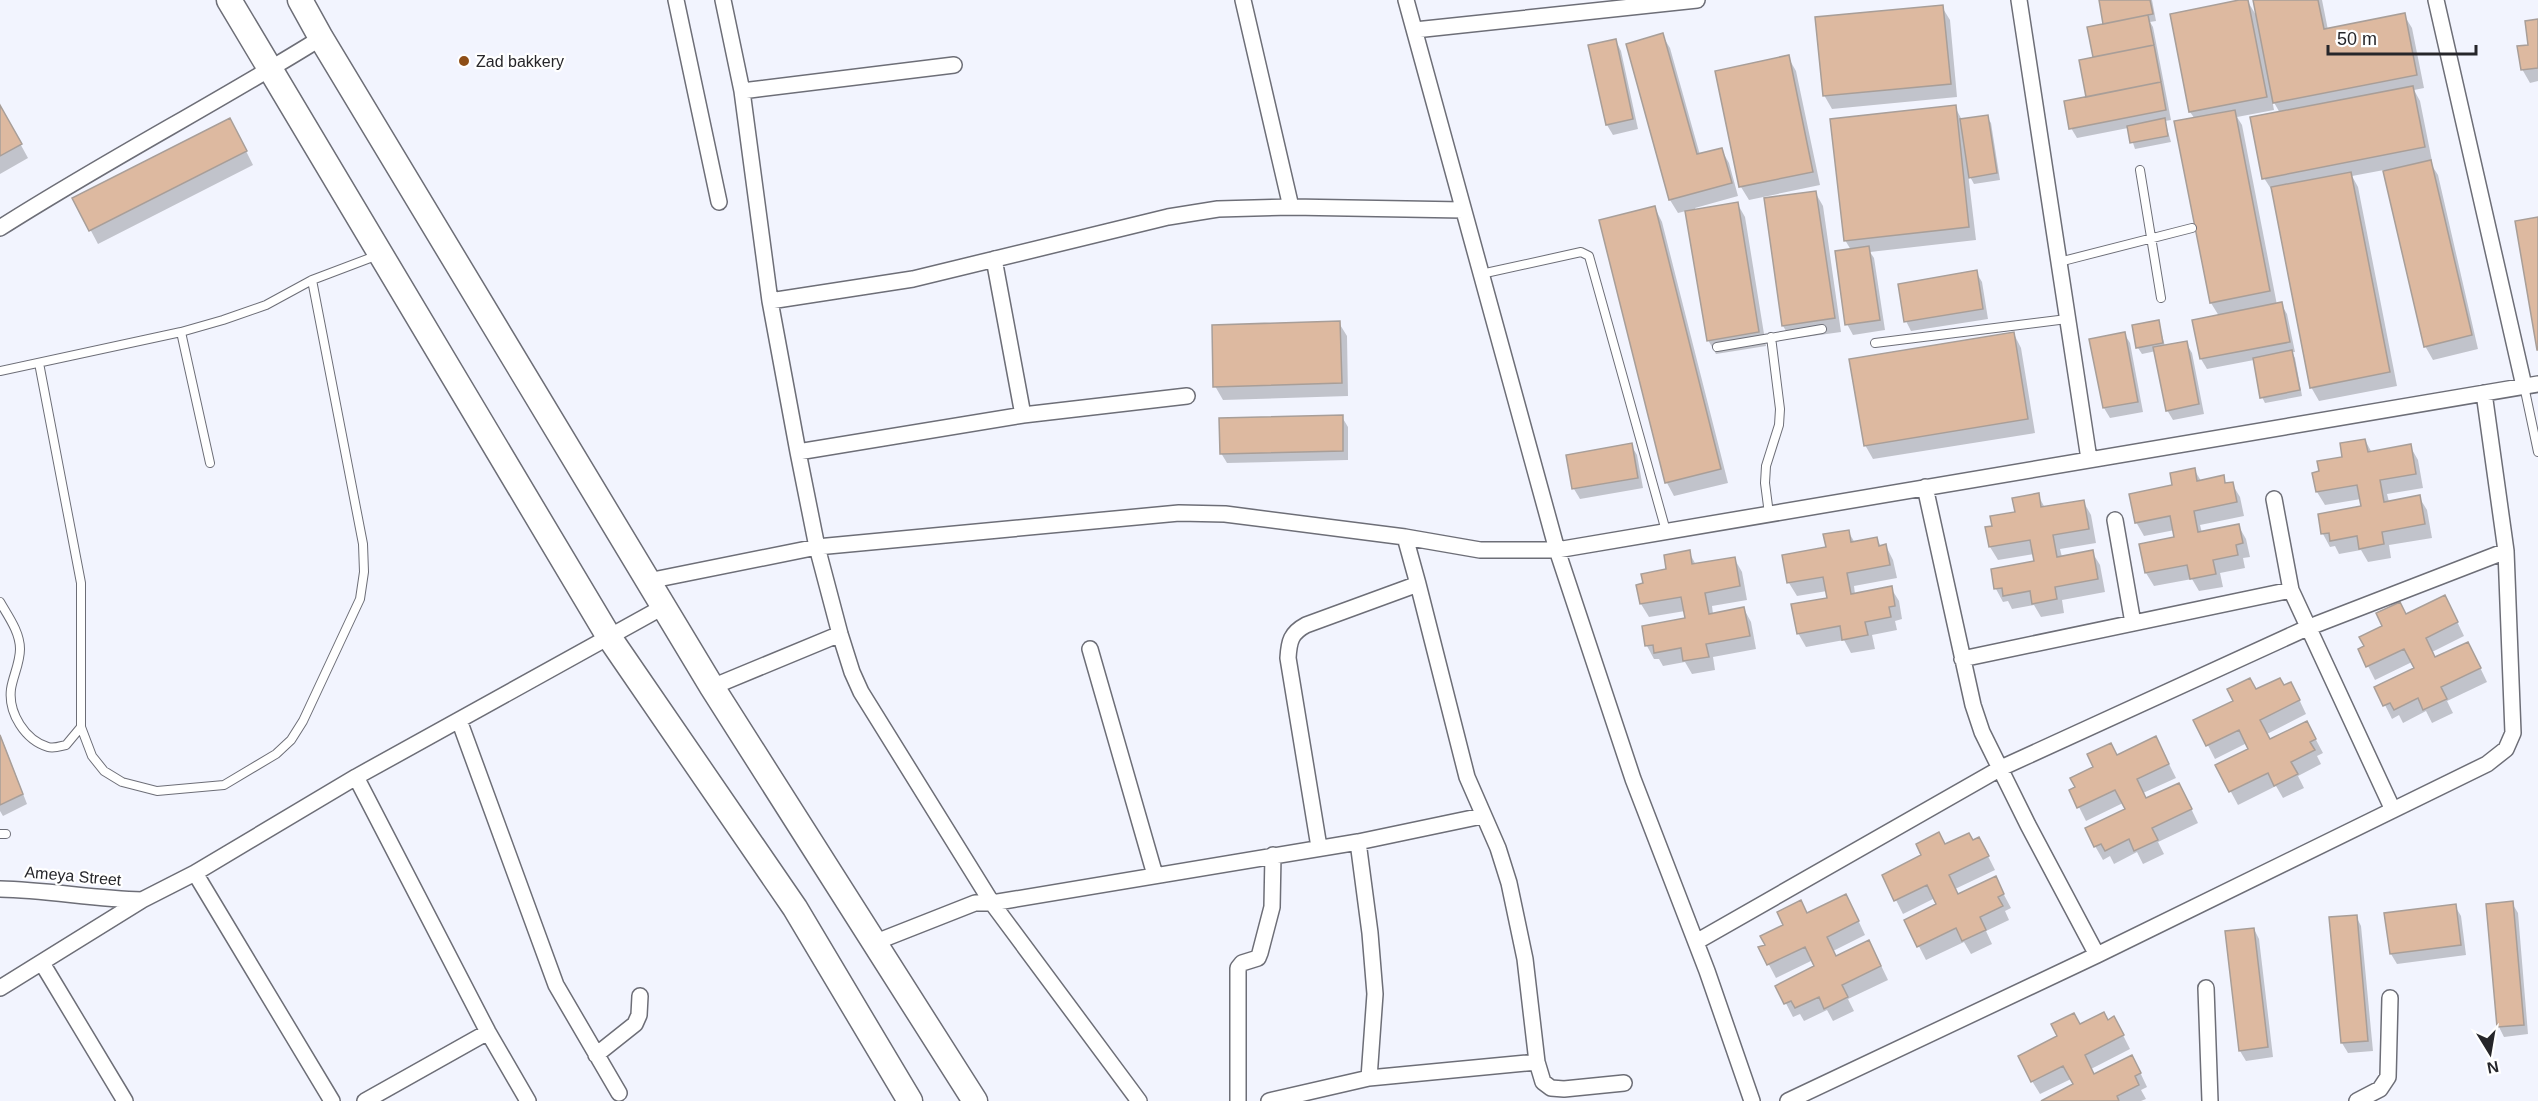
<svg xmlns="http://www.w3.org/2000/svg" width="2538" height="1101" font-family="Arial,sans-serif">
<rect width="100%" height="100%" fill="#f2f4fe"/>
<!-- shadow -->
<path fill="#0003" d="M2106 0H2152L2156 21 2150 22 2153 27 2171 120 2165 121 2171 142 2135 149 2128 128 2077 138 2071 128 2088 98 2095 58 2089 28 2105 25Z
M2247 0 2257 17 2254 0H2322L2328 30 2404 15 2412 28 2424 88 2414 90 2420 101 2432 161H2429L2438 175 2478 349 2433 360 2425 346 2384 170 2352 176 2358 187 2397 386 2319 401 2311 387 2273 192 2264 178 2280 113 2272 99 2274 110 2237 117 2242 125 2277 305 2281 304 2287 314 2295 352H2292L2295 358 2302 396 2265 403 2262 397 2254 360 2207 369 2201 359 2194 321 2219 316 2211 303 2195 119 2190 112Z
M1942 7 1950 20 1957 97 1832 109 1824 95Z
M2538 20V81L2530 83 2522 69Z
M1662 35 1670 48 1700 155 1721 149 1729 163 1738 196 1695 208 1696 210 1737 203 1745 217 1766 346 1716 354 1708 340 1686 211 1678 213 1670 200Z
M1616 41 1621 51 1638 129 1613 135 1607 125Z
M1788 57 1796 71 1820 185 1749 200 1741 187Z
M0 107 28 158 0 174Z
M1955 107 1962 120 1987 117 1991 123 2000 180 1974 184 1968 173 1976 240 1870 252 1874 258 1885 330 1853 335 1847 324 1851 250 1845 240Z
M237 133 253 165 98 244 74 199Z
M1815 192 1823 206 1841 332 1791 339 1783 326Z
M1655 208 1662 222 1728 483 1674 496 1667 483 1601 221Z
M1976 272 1982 282 1988 319 1911 331 1906 321Z
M2158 321 2165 346 2186 343 2192 353 2204 414 2173 420 2167 410 2156 351 2142 354 2138 348 2134 326Z
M1339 323 1347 336 1348 396 1223 400 1215 386Z
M2124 333 2130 343 2143 412 2110 418 2104 408 2091 340Z
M2014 334 2021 348 2035 433 1873 459 1865 445Z
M1342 417 1348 427V460L1227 463 1221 453Z
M2365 440 2372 453 2410 446 2418 460 2423 488 2387 494 2389 502 2419 497 2427 510 2432 538 2389 545 2391 558 2368 562 2361 550 2339 554 2335 546 2330 547 2323 534 2362 507 2361 499 2325 505 2317 492 2314 474 2344 458Z
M1631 445 1637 455 1643 488 1580 499 1574 489 1568 456Z
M2194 469 2201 481 2223 477 2227 485 2232 484 2240 497 2244 516 2200 525 2202 533 2238 525 2246 539 2250 557 2243 558 2245 568 2220 573 2223 587 2199 591 2192 579 2154 586 2146 573 2176 538 2175 530 2144 536 2136 522Z
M2038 495 2045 508 2083 501 2091 515 2096 543 2060 549 2062 557 2092 552 2100 565 2105 592 2062 600 2064 613 2041 617 2034 605 2012 609 2008 601 2003 602 1996 589 2035 562 2034 554 1998 560 1990 547 2017 513Z
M1848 531 1855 543 1877 539 1881 547 1886 546 1893 560 1897 578 1854 586 1855 594 1891 588 1899 601 1902 619 1895 621 1897 630 1872 635 1875 649 1851 653 1844 640 1806 647 1798 633 1829 599 1827 591 1797 596 1789 583 1784 556 1827 548Z
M1689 552 1696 565 1734 558 1742 572 1747 600 1712 606 1713 614 1744 609 1751 622 1756 649 1713 657 1715 670 1692 674 1685 662 1663 666 1659 659H1654L1647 646 1686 619 1685 611 1649 617 1641 604 1638 586 1668 570Z
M2452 611 2464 636 2432 652 2435 659 2475 657 2487 682 2447 701 2453 713 2432 723 2426 711 2403 723 2399 715 2392 719 2385 705 2416 669 2412 662 2375 680 2360 650 2406 616Z
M2283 687 2298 697 2306 714 2267 734 2270 740 2307 723 2323 753 2317 756 2321 764 2298 776 2304 788 2283 798 2276 786 2238 805 2217 766 2250 750 2247 743 2215 759 2195 720 2256 691Z
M0 734 27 804 3 816 0 811Z
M2163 752 2176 778 2143 793 2146 800 2186 798 2198 823 2158 842 2164 854 2143 864 2137 852 2114 864 2110 856 2103 860 2095 846 2127 810 2123 803 2086 821 2071 791 2117 757Z
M1973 842 1986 852 1995 870 1955 889 1959 896 1995 878 2011 908 2005 911 2009 920 1986 931 1992 944 1971 954 1964 942 1926 960 1906 921 1938 905 1935 898 1903 914 1896 900 1945 846Z
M2512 903 2518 913 2528 1034 2504 1037 2499 1027Z
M2455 906 2461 916 2466 955 2397 964 2391 954Z
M1853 909 1865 935 1833 951 1836 958 1876 955 1888 980 1848 999 1854 1011 1833 1021 1827 1010 1804 1021 1800 1014 1793 1017 1777 986 1816 967 1813 960 1776 978 1760 948 1807 914Z
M2356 916 2361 926 2373 1051 2348 1053 2342 1043Z
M2254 929 2259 939 2273 1057 2246 1061 2240 1051Z
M2107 1022 2121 1031 2130 1049 2091 1069 2094 1075 2139 1070 2147 1087 2141 1090 2146 1099 2141 1101H2043L2075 1085 2071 1079 2040 1094 2032 1081 2080 1026Z"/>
<!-- building -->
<path fill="#ddb9a0" stroke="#a89e98" stroke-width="1.5" d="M2099 0H2150L2153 14 2103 24Z
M2239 0H2248L2267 97 2189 112 2170 14Z
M2253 0H2318L2324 29 2405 13 2417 75 2273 103Z
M1943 5 1951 84 1823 96 1815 17Z
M2148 15 2154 45 2093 57 2087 27Z
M2538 19V68L2521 70 2517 46 2528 45 2525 21Z
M1663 33 1697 154 1722 148 1732 183 1669 200 1626 44Z
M1616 39 1633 119 1606 125 1588 45Z
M2154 45 2161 82 2086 97 2079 60Z
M1789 55 1813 172 1739 187 1715 71Z
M2161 82 2166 110 2069 129 2064 101Z
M2413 86 2425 147 2262 179 2250 117Z
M0 105 22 144 0 156Z
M1956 105 1969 227 1844 241 1830 119Z
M2235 110 2270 291 2210 303 2174 121Z
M1988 115 1997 173 1969 178 1960 119Z
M230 118 247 151 89 231 72 198Z
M2165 118 2168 136 2130 143 2127 126Z
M2431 160 2472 335 2424 347 2383 171Z
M2351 172 2390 372 2310 388 2271 187Z
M1816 191 1835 318 1782 326 1764 198Z
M1738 202 1759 332 1707 341 1685 211Z
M1655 206 1721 469 1665 483 1599 220Z
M2538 217V350H2537L2515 221Z
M1869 246 1880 320 1845 325 1835 251Z
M1977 270 1983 309 1904 322 1898 284Z
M2282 302 2290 342 2200 359 2192 320Z
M2159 320 2163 343 2136 348 2132 325Z
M1340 321 1342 383 1213 387 1212 325Z
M2014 332 2028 419 1864 446 1849 359Z
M2125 332 2138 402 2103 408 2089 339Z
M2187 341 2199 404 2166 411 2153 347Z
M2292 350 2300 390 2260 398 2253 358Z
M1343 415V451L1220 454 1219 418Z
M2365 439 2368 452 2411 444 2416 474 2380 480 2384 502 2420 495 2425 524 2382 532 2384 544 2359 549 2357 536 2330 541 2329 533 2321 534 2318 514 2361 506 2357 485 2316 492 2312 473 2319 471 2317 461 2342 457 2340 443Z
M1632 443 1638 478 1572 489 1566 455Z
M2195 468 2197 481 2224 475 2225 483 2233 482 2237 502 2194 511 2198 532 2239 524 2243 543 2236 545 2238 555 2213 560 2216 574 2190 579 2187 565 2145 573 2139 544 2174 537 2170 516 2135 523 2129 494 2172 485 2170 473Z
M2039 493 2041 507 2084 500 2089 529 2053 535 2057 557 2093 550 2098 579 2055 587 2057 599 2032 604 2030 591 2003 596 2002 588 1994 589 1991 569 2034 561 2030 540 1989 547 1985 527 1992 526 1990 516 2015 512 2012 498Z
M1849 530 1851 542 1877 537 1879 546 1886 544 1890 565 1847 573 1851 594 1892 586 1895 606 1889 607 1891 617 1865 622 1868 635 1842 640 1840 626 1797 634 1791 604 1827 598 1823 577 1787 583 1782 555 1826 547 1823 534Z
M1690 550 1692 564 1735 557 1740 586 1705 593 1709 614 1744 607 1750 636 1706 644 1709 657 1683 661 1681 648 1654 653 1653 645 1645 646 1642 626 1685 618 1681 597 1640 604 1636 585 1643 583 1641 574 1666 569 1664 555Z
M2445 595 2458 622 2426 638 2435 657 2468 642 2481 668 2441 687 2447 699 2423 710 2418 698 2394 710 2390 703 2383 706 2374 687 2414 668 2404 649 2366 667 2358 649 2364 646 2359 637 2382 626 2376 613 2400 602 2406 614Z
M2250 678 2256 689 2280 678 2284 685 2291 682 2300 700 2260 720 2270 739 2307 721 2316 739 2310 742 2315 750 2291 762 2298 774 2274 786 2268 773 2229 792 2215 765 2248 749 2239 730 2206 746 2193 720 2233 701 2227 689Z
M0 735 23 794 0 805Z
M2156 736 2169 764 2137 779 2146 798 2179 783 2192 809 2152 828 2158 840 2134 851 2129 839 2105 851 2101 844 2094 847 2085 828 2125 809 2115 790 2077 808 2069 790 2075 787 2070 778 2093 767 2087 754 2111 743 2117 755Z
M1939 832 1945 844 1969 833 1973 840 1979 837 1989 856 1949 875 1958 894 1996 876 2004 894 1998 897 2003 906 1980 917 1986 930 1962 941 1956 928 1917 947 1904 920 1936 904 1927 885 1894 901 1882 875 1921 855 1916 844Z
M1846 894 1859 921 1827 937 1836 956 1869 940 1881 966 1842 985 1848 997 1824 1009 1819 997 1795 1008 1791 1001 1784 1004 1775 986 1814 966 1805 947 1767 965 1758 947 1765 945 1760 936 1783 925 1777 912 1801 900 1807 913Z
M2513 901 2524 1025 2497 1027 2486 904Z
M2456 904 2461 945 2390 954 2384 913Z
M2357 915 2368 1041 2341 1043 2329 917Z
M2254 928 2268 1047 2239 1051 2225 931Z
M2104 1012 2108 1020 2114 1016 2124 1035 2085 1055 2094 1074 2132 1055 2141 1073 2135 1076 2139 1085 2117 1096 2119 1101H2041L2073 1084 2063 1066 2031 1082 2018 1056 2057 1036 2051 1024 2074 1013 2080 1024Z"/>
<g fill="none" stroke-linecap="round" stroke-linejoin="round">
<!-- lane casing -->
<g stroke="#6d6e77" stroke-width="10">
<path id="lane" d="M2140 170 2161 298
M2059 262 2192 228
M1481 274 1581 252 1589 256 1666 531
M181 332 210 463
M1875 343 2067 319
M1717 347 1822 329
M39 363 81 583V727L92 756 104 771 122 782 157 791 224 785 276 754 291 740 303 721 360 599 364 572 363 544 312 280
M0 371 181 332 223 320 266 305 312 280 378 255
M2524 386 2538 452
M1769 514 1765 483 1766 466 1779 425 1780 409 1771 337
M0 602C8 616 20 632 20 649 20 663 13 676 11 689 8 713 25 740 48 747 54 749 61 746 66 745L81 727
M0 834H6"/>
</g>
<!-- street casing -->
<g stroke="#6d6e77" stroke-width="18">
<path id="street" d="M676 0 719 202
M723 0 742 91 770 301 798 452 817 547 840 634 852 672 861 692 992 903 1139 1101
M1243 0 1291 207
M1406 0 1557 550 1633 779 1707 971 1752 1101
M2019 0 2089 459
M2436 0 2524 386
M1415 30 1697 0
M742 91 954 65
M0 228C105 161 215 104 321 38
M994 259 1023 415
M770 301 913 279 1168 217 1218 209 1291 207 1463 210
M798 452 1023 415 1187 396
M1925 487 1973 705 1982 732 2028 825 2097 955
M2274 499 2291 590 2393 810
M2115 520 2133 623
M648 581 817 547 1179 513 1225 514 1405 537 1480 550H1557L2538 384
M1418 584 1467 777 1498 848 1509 883 1525 959 1537 1062 1543 1082 1551 1088 1564 1089 1624 1083
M1090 649 1155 875
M1962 659 2291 590
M712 687 840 634
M459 720 556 985 619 1093
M356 777 488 1032 528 1101
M1358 842 1370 933 1375 994 1369 1078
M1319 847 1288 658C1289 641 1291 633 1306 625L1418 584 1405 537
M195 873 332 1101
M0 889C48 890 94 899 142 900
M876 942 975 903H992L1358 842 1482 816
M1696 942 2001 768 2307 628 2506 551
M42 963 125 1101
M0 988 142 900 195 873 356 777 663 607
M2206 988 2210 1101
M596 1055 635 1024 639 1015 640 996
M365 1101 488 1032
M1238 1101V968L1242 963 1258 958 1260 953 1272 907 1273 855
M1269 1101 1369 1078 1537 1062
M1788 1101 2097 955 2487 764 2506 749 2513 733 2506 551 2484 393
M2357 1101 2380 1089 2388 1077 2390 998"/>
</g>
<!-- primary casing -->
<g stroke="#6d6e77" stroke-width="27">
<path id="primary" d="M229 0 609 637 795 908 910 1101
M300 0 321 38 712 687 975 1101"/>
</g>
<!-- lane -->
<use href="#lane" stroke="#fff" stroke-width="8"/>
<!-- street -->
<use href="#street" stroke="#fff" stroke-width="15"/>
<!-- primary -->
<use href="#primary" stroke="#fff" stroke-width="24"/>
</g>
<!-- markers -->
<circle fill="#8e4e17" stroke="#fff" stroke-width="2" cx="464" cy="61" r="6"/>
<g text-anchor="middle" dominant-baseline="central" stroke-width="4.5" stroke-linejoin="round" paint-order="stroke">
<!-- poi labels -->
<g font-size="16" fill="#26262a" stroke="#fff" text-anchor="start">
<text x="476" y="61">Zad bakkery</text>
</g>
<!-- street labels -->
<g font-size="16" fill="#26262a" stroke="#fff">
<text transform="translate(73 876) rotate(5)">Ameya Street</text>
</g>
</g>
<!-- north arrow -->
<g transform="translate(2490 1053) rotate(169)" stroke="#ffffff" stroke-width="4.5" paint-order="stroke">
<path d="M0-4.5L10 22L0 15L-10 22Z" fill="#26262a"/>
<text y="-9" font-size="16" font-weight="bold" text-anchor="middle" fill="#26262a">N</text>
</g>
<!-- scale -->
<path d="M2328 45v9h148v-9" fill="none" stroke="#26262a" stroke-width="3"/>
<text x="2337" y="45" font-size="18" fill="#26262a" stroke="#ffffff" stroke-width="4.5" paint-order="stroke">50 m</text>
</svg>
